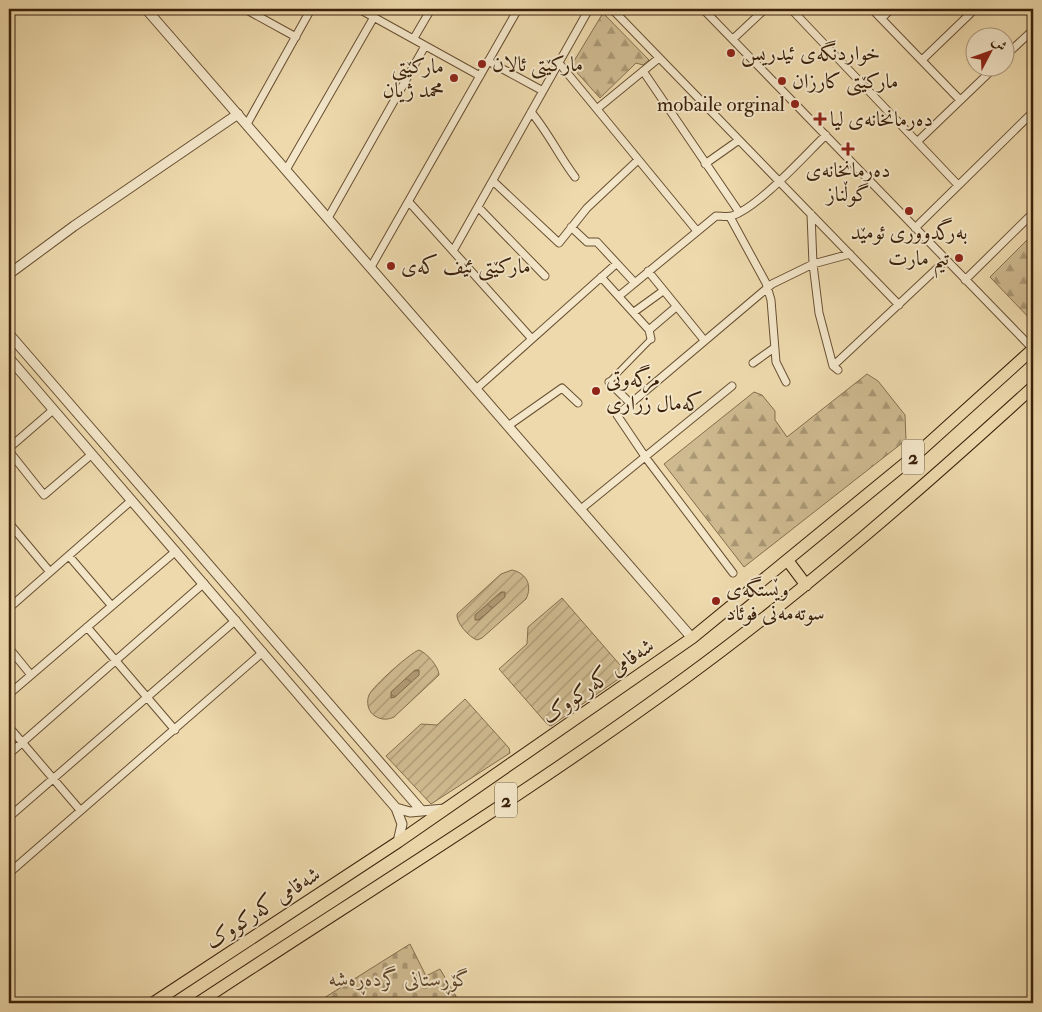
<svg xmlns="http://www.w3.org/2000/svg" width="1042" height="1012" font-family="'IM FELL Double Pica',Amiri,serif">
<defs>
<pattern id="forest-firs" width="22" height="20" patternUnits="userSpaceOnUse" patternTransform="scale(1.25)"><rect width="22" height="20" fill="#cfba90"/><path d="M5 1l3.5 6h-7zM16 11l3.5 6h-7z" fill="#a99774"/></pattern>
<pattern id="cemetery-stones" width="16" height="16" patternUnits="userSpaceOnUse" patternTransform="scale(1.25)"><rect width="16" height="16" fill="#cfba90"/><path d="M2 7V4a2 2 0 0 1 4 0v3zM10 15v-3a2 2 0 0 1 4 0v3z" fill="#a99774"/></pattern>
<pattern id="garden-furrows" width="10" height="10" patternUnits="userSpaceOnUse" patternTransform="scale(1.25)"><rect width="10" height="10" fill="#cfba90"/><path d="M-1 1l2-2M0 10L10 0M9 11l2-2" fill="none" stroke="#a99774"/></pattern>
<pattern id="water-waves" width="16" height="10" patternUnits="userSpaceOnUse" patternTransform="scale(1.25)"><rect width="16" height="10" fill="#b09a75"/><path d="M0 5q4-4 8 0t8 0" fill="none" stroke="#907d5e"/></pattern>
</defs>
<rect width="100%" height="100%" fill="#edd9ac"/>
<filter id="stains"><feTurbulence type="fractalNoise" baseFrequency=".004" numOctaves="4"/><feColorMatrix values="0 0 0 0 .2 0 0 0 0 .09 0 0 0 0 .02 0 0 0 .5 -.17"/></filter>
<radialGradient id="worn" r=".72"><stop offset=".6" stop-color="#630" stop-opacity="0"/><stop offset="1" stop-color="#630" stop-opacity=".3"/></radialGradient>
<!-- forest -->
<path fill="url(#forest-firs)" stroke="#856e4d" d="M603 13 649 60 643 65 636 63 600 98 571 66Z
M1033 234V322L990 277Z
M867 374 878 381 905 415 906 440 744 567 664 464 754 392 762 395 775 411V420L787 437Z"/>
<!-- cemetery -->
<path fill="url(#cemetery-stones)" stroke="#856e4d" d="M410 944 426 976 440 969 460 1003H316Z"/>
<!-- garden -->
<path fill="url(#garden-furrows)" stroke="#856e4d" d="M512 570C526 573 533 585 526 599L482 638 477 640C469 637 456 623 457 614L501 574Z
M562 598 627 673 551 726 547 724 499 669 527 644 528 627Z
M419 650C427 653 439 667 439 675L394 717C388 720 381 720 375 716 368 712 366 702 369 695 373 686 410 653 419 650Z
M465 699 509 748 510 753 431 804 386 756 421 724 437 725Z"/>
<!-- water -->
<path fill="url(#water-waves)" stroke="#816a4a" d="M501 592H505V597L479 620H475V615Z
M415 670H419V675L395 697 391 698V692Z"/>
<g fill="none" stroke-linecap="round" stroke-linejoin="round">
<!-- pedestrian casing -->
<g stroke="#684f32" stroke-width="7">
<path id="pedestrian" d="M1033 287V297
M609 382 651 339"/>
</g>
<!-- minor casing -->
<g stroke="#684f32" stroke-width="9">
<path id="minor" d="M245 9 296 37
M359 9 480 76
M612 9 899 305
M703 9 1033 349
M791 9 958 185
M872 9 960 100
M882 18 891 9
M414 38 431 9
M733 39 765 9
M1004 57 1033 30
M922 60 975 9
M488 61 543 91
M559 63 697 231
M643 71 739 212
M598 108 659 58
M531 112C548 132 559 156 575 177
M247 124 311 9
M918 141 994 68
M705 164 739 140
M286 170 374 17
M493 181 559 243 587 208 638 160
M409 202 532 339
M478 207 545 276
M811 214 813 264 819 313 833 366 838 370
M730 217 766 283 771 300 776 362 786 382
M328 218 425 46
M571 227 587 242H597L635 283
M915 228 1033 112
M453 251 589 9
M371 267 518 9
M648 271 704 340
M601 277 649 330 651 339
M965 280 1033 213
M619 296 716 216C721 216 727 217 732 216 759 207 804 156 826 135
M634 312 663 291
M649 330 676 307
M753 363 774 348
M833 366 946 260
M609 382 630 403
M476 389 616 264
M508 426 562 388 578 403
M9 448 53 410
M9 451 44 495 92 454
M581 509 732 386
M9 523 50 572
M69 556 111 605
M733 573 646 458 617 415 772 284 813 264 850 254
M9 608 132 500
M87 627 175 730
M9 648 31 675
M9 694 176 551
M9 727 80 810
M9 754 204 583
M9 817 236 620
M9 873 263 652"/>
</g>
<!-- tertiary casing -->
<g stroke="#684f32" stroke-width="11">
<path id="tertiary" d="M146 9 692 638
M9 274 74 226 238 114
M9 334 421 810
M9 358 396 808 402 824 398 842
M396 808 410 812 445 809"/>
</g>
<!-- trunk casing -->
<g stroke="#3b210a" stroke-width="13">
<path id="trunk" d="M788 561 806 585
M153 1003 398 842 692 638 919 452 1033 349
M198 1003C360 896 528 793 685 678 807 589 921 489 1033 387"/>
</g>
<!-- pedestrian -->
<use href="#pedestrian" stroke="#f3e6c9" stroke-width="5"/>
<!-- minor -->
<use href="#minor" stroke="#f3e6c9" stroke-width="7"/>
<!-- tertiary -->
<use href="#tertiary" stroke="#f3e6c9" stroke-width="9"/>
<!-- trunk -->
<use href="#trunk" stroke="#edd9ac" stroke-width="11"/>
</g>
<!-- markers -->
<g fill="#8f2418" stroke="#f3e6c9" stroke-width="2">
<circle cx="731" cy="53" r="5"/>
<circle cx="482" cy="64" r="5"/>
<circle cx="454" cy="78" r="5"/>
<circle cx="782" cy="81" r="5"/>
<circle cx="795" cy="104" r="5"/>
<path d="M817.5 111.5h5v5h5v5h-5v5h-5v-5h-5v-5h5z"/>
<path d="M845.5 141.5h5v5h5v5h-5v5h-5v-5h-5v-5h5z"/>
<circle cx="909" cy="211" r="5"/>
<circle cx="959" cy="258" r="5"/>
<circle cx="391" cy="266" r="5"/>
<circle cx="596" cy="391" r="5"/>
<circle cx="716" cy="601" r="5"/>
</g>
<g text-anchor="middle" dominant-baseline="central" stroke-width="4" stroke-linejoin="round" paint-order="stroke">
<!-- shield labels -->
<g fill="#f3e6c9" stroke="#725c43" stroke-width="1">
<rect x="902" y="439.5" width="22" height="35" rx="4"/>
<rect x="495" y="782.5" width="22" height="35" rx="4"/>
</g>
<g font-size="20" font-weight="bold" fill="#3b210a">
<text x="913" y="457">2</text>
<text x="506" y="800">2</text>
</g>
<!-- poi labels -->
<g font-size="21" fill="#3b210a" stroke="#f3e6c9" text-anchor="start">
<text x="741" y="53">خواردنگەی ئیدریس</text>
<text x="492" y="64">مارکێتی ئالان</text>
<text x="444" y="66" text-anchor="end">مارکێتی<tspan x="444" dy="24">محمد ژیان</tspan></text>
<text x="792" y="81">مارکێتی کارزان</text>
<text x="785" y="104" text-anchor="end">mobaile orginal</text>
<text x="830" y="119">دەرمانخانەی لیا</text>
<text x="848" y="170" text-anchor="middle">دەرمانخانەی<tspan x="848" dy="24">گوڵناز</tspan></text>
<text x="909" y="232" text-anchor="middle">بەرگدووری ئومێد</text>
<text x="949" y="258" text-anchor="end">تیم مارت</text>
<text x="401" y="266">مارکێتی ئێف کەی</text>
<text x="606" y="379">مزگەوتی<tspan x="606" dy="24">کەمال زراری</tspan></text>
<text x="726" y="589">وێستگەی<tspan x="726" dy="24">سوتەمەنی فوئاد</tspan></text>
</g>
<!-- street labels -->
<g font-size="21" fill="#3b210a" stroke="#f3e6c9">
<text transform="translate(598 681) rotate(-35)">شەقامی کەرکووک</text>
<text transform="translate(263 908) rotate(-33)">شەقامی کەرکووک</text>
</g>
<!-- park labels -->
<g font-size="21" font-style="italic" fill="#60472c" stroke="#f3e6c9">
<text x="400" y="979">گۆڕستانی گردەڕەشە</text>
</g>
</g>
<!-- margin -->
<rect width="1042" height="1012" fill="none" stroke="#edd9ac" stroke-width="30"/>
<rect x="10" y="10" width="1022" height="992" fill="none" stroke="#3b210a" stroke-width="2.5"/>
<rect x="15" y="15" width="1012" height="982" fill="none" stroke="#3b210a"/>
<!-- north arrow -->
<g transform="translate(990 52) rotate(49)"><circle r="24" fill="#f3e6c9" stroke="#a9977d"/>
<path d="M0-4L9 19L0 12L-9 19Z" fill="#8f2418"/>
<text y="-8" font-size="14" font-weight="bold" text-anchor="middle" fill="#3b210a">ش</text>
</g>
<rect width="100%" height="100%" filter="url(#stains)"/>
<rect width="100%" height="100%" fill="url(#worn)"/>
</svg>
